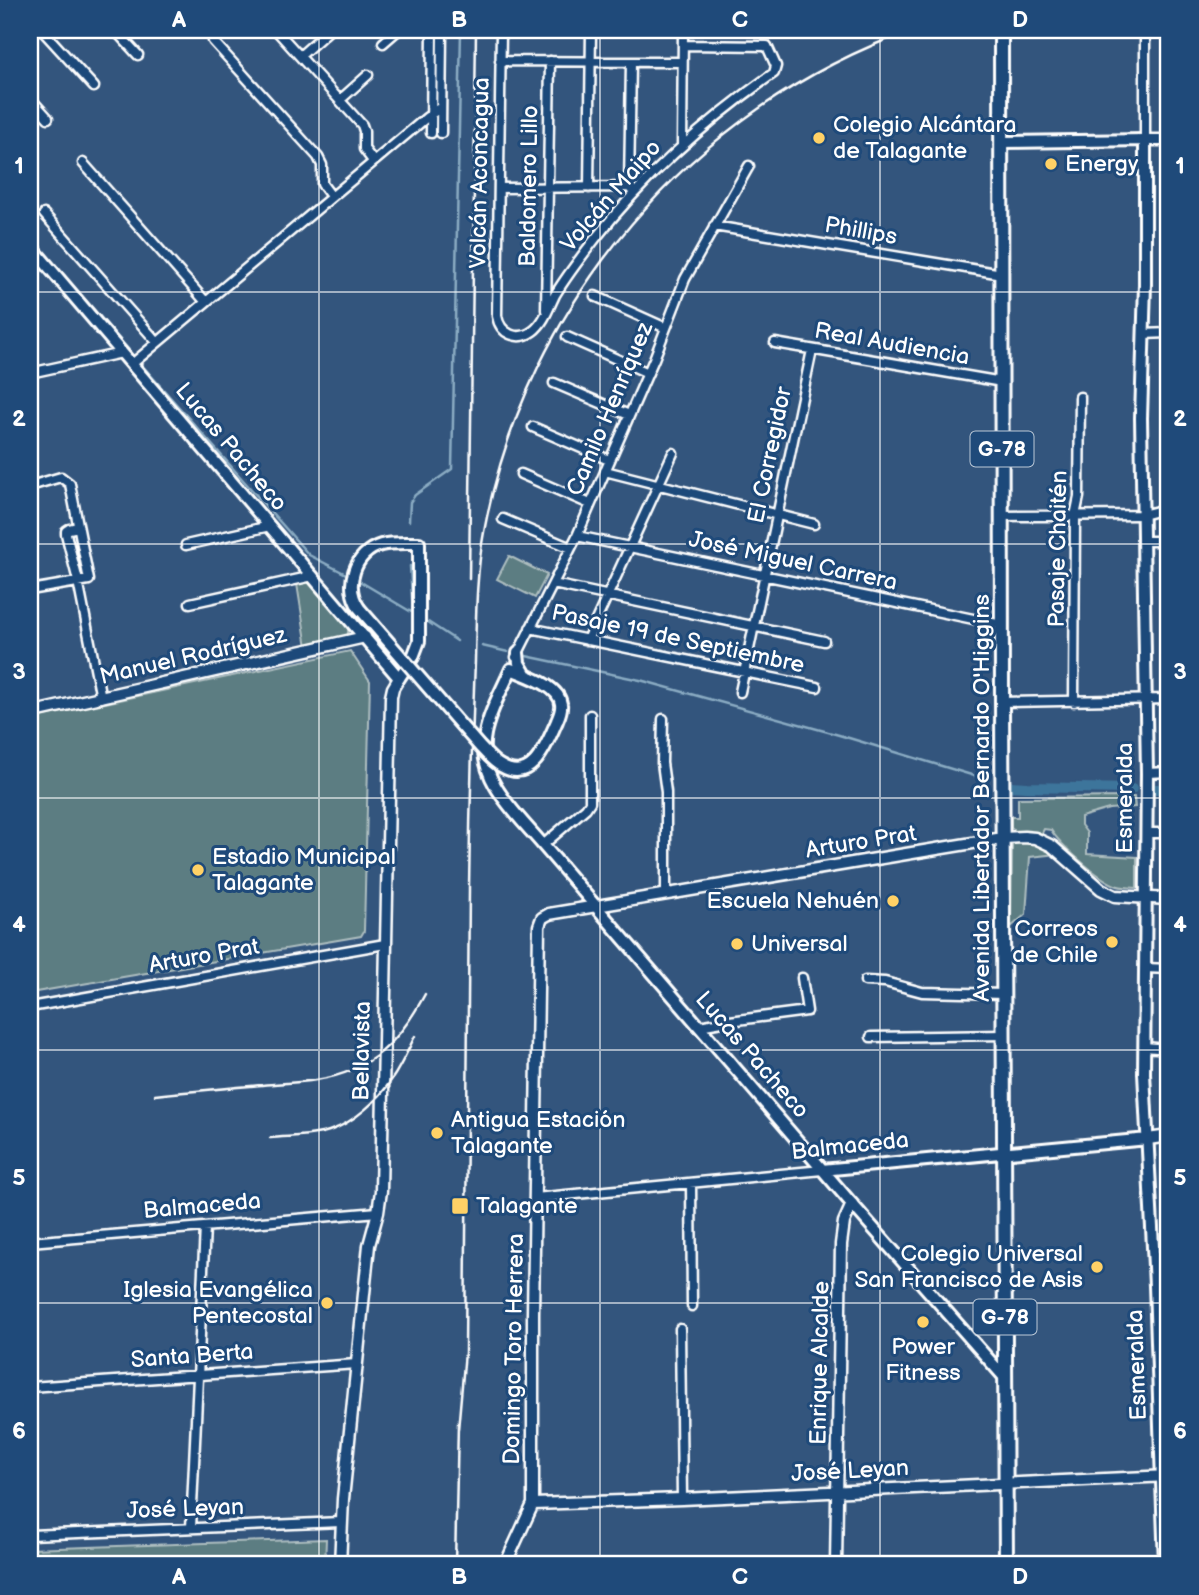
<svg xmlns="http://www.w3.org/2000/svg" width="1199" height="1595" font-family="'Balsamiq Sans',sans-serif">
<rect width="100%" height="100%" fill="#33557d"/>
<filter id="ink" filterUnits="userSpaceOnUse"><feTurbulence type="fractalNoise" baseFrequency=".0143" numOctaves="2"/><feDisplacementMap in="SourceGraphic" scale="14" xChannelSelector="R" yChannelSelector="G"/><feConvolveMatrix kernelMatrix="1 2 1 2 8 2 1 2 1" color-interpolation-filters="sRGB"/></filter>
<g filter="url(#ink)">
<!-- green -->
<path fill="#5c7d82" stroke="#aebec0" stroke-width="2" d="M509 556 547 575 535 598 497 579Z
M307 580 348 628V637L307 647 297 584Z
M350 651 370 681 364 931 361 936 30 993V719Z
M1134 797 1135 807 1109 809 1081 817V825L1087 833V854L1137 857V888C1130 887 1121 888 1115 885 1097 877 1061 846 1051 830L1044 829 1042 833 1014 835V829L1011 828V817H1018V798Z
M1026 842 1044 845 1057 854 1030 857 1026 914 1011 927 1012 846 1014 843Z
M326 1539 325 1565H30V1549Z"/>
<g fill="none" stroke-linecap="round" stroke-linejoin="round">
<!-- stream -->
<path stroke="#8bacc3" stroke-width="2.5" d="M60 271 129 350
M141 364 309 555 346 574
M409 521 410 502 415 495 452 469 461 30
M410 566 413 613
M361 582 413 613
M428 622 457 641
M482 646 508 652
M526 656 640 680 839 735 988 780"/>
<!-- canal -->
<path stroke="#3e759b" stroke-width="10" d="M1010 786 1027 787 1132 789
M1155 789H1169"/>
<!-- minor casing -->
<g stroke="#fff" stroke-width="13">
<path id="minor" d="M42 30 94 87
M115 30 138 55
M276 30 362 125 364 131V149L373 161
M501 30 497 316C500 334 518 342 533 331 544 323 549 307 555 295 567 275 581 257 595 239 647 173 706 121 774 73L776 66 767 46 683 45
M213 41 318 157 322 165V184L331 196
M383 43 398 30
M300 56 327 32
M500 61 682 62
M30 98 48 118
M340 100 368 75
M431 133 432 30
M441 133 442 30
M1145 140V30
M682 145 683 30
M83 163 205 301
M629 187 631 62
M499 188 629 187 634 193
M589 188 591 30
M44 214 157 342
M714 226 1002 274
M595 296 666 328
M546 310 550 61
M1143 334 1169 333
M567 337 648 373
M775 343 1002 382
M132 364 426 118 441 107
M30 373 122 353
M554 383 629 415
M533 427 609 460
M605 471 814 524
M521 474 590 504
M30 486 61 477 70 484 89 580 30 590
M1002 516 1142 515 1169 508
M503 519 571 548
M78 527 69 529 66 531V534L78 581 101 698
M577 536 1002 625
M1142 541H1169
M186 545 270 526
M553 584 824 641
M190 603 313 576
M530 628 817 687
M587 640 673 453
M516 657 577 536 654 359 685 279 749 166
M740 692 812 350
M1002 702 1169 699
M1074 702 1075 516 1079 497 1080 397
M663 719 662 763 666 792V894
M1147 773 1169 772
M1146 833H1169
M543 845 586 808 590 802V715
M1145 968 1169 969
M865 981 885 982 922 992 1004 994
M30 1007 385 944
M699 1026 722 1022 807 1011 802 978
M871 1037 1004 1035
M1144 1047 1169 1049
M691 1183 692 1306
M535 1198 822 1170
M30 1242 378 1212
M680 1329 682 1499
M30 1387 357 1364
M191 1528 205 1227
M30 1535 341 1522"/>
</g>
<!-- tertiary casing -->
<g stroke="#fff" stroke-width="15">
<path id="tertiary" d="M1145 140H1169
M30 713 365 637
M1148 1139 1169 1136
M533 1504 682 1499 1169 1476
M340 1565 343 1499 369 1245 378 1212 381 1191 391 697 393 688 399 678
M505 1565 533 1504V1314L539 926 542 918 549 914 900 855 1003 838 1024 837 1035 838 1052 846 1101 889 1115 896 1169 899
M836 1565 841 1244 844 1222 852 1204"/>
</g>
<!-- secondary casing -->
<g stroke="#fff" stroke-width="16">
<path id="secondary" d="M1001 142 1145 140V284L1141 418 1147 773 1144 1073 1155 1286 1165 1565
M30 245 399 678 413 657 419 641V543C407 543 392 542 381 545 354 553 344 586 359 608
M518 653 519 663 526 675
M557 721C559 716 562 710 561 704 559 685 526 676 511 669 502 690 489 712 485 734 476 779 517 814 543 845L852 1204 1005 1378
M822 1170 1148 1139"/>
</g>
<!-- primary casing -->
<g stroke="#fff" stroke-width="18">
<path id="primary" d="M1001 30 1002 702 1006 1565"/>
</g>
<!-- minor -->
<use href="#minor" stroke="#1f4a7a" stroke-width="8"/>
<!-- tertiary -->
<use href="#tertiary" stroke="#1f4a7a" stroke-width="10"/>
<!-- secondary -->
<use href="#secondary" stroke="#1f4a7a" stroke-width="10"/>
<!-- primary -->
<use href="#primary" stroke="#1f4a7a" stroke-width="12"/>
<!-- rail -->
<path stroke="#fff" stroke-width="2.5" d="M469 579 476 30
M155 1095C191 1091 227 1088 262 1085 280 1083 298 1083 316 1080 371 1072 400 1041 425 994
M270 1138C289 1136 311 1137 329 1131 353 1123 379 1100 392 1079 401 1066 408 1050 415 1036
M458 1430 465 1352C466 1197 468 1043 469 888 470 812 472 737 475 661 476 618 476 574 484 532 526 303 693 107 912 30
M455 1565 458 1423"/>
<!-- secondary-bridge casing -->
<g stroke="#fff" stroke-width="16" stroke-linecap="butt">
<path id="secondary-bridge" d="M359 608 480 747C487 754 493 762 501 766 533 785 547 743 557 721"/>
</g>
<!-- secondary-bridge -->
<use href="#secondary-bridge" stroke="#1f4a7a" stroke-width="10"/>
</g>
</g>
<!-- grid -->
<path fill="none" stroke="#fff" stroke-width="2" stroke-opacity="0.55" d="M319 30V1565M600 30V1565M880 30V1565M30 292H1169M30 544H1169M30 798H1169M30 1050H1169M30 1303H1169"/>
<!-- markers -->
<g fill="#ffd166" stroke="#1f4a7a" stroke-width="2.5">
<circle cx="819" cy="138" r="7"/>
<circle cx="1051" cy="164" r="7"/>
<circle cx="198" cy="870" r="7"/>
<circle cx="893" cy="901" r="7"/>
<circle cx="1112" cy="942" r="7"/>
<circle cx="737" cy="944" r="7"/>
<circle cx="437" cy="1133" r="7"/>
<rect x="451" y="1197" width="18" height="18" rx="3.5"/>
<circle cx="1097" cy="1267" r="7"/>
<circle cx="327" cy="1303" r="7"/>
<circle cx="923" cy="1322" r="7"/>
</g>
<g text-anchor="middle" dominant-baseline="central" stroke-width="6" stroke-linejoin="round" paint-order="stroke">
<!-- shield labels -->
<g fill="#1f4a7a" stroke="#bcc9d7" stroke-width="2">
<rect x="970.5" y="431.5" width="63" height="35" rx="5"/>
<rect x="973.5" y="1299.5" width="63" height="35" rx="5"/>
</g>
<g font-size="21" font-weight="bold" fill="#fff">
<text x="1002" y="449">G-78</text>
<text x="1005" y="1317">G-78</text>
</g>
<!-- poi labels -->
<g font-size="23" fill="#fff" stroke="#1f4a7a" text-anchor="start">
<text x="833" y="125">Colegio Alcántara<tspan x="833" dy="26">de Talagante</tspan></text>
<text x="1065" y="164">Energy</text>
<text x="212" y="857">Estadio Municipal<tspan x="212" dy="26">Talagante</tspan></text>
<text x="879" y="901" text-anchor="end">Escuela Nehuén</text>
<text x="1098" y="929" text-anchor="end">Correos<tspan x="1098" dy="26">de Chile</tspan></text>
<text x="751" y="944">Universal</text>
<text x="451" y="1120">Antigua Estación<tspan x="451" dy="26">Talagante</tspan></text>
<text x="476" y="1206">Talagante</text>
<text x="1083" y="1254" text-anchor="end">Colegio Universal<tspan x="1083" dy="26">San Francisco de Asis</tspan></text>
<text x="313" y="1290" text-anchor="end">Iglesia Evangélica<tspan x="313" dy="26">Pentecostal</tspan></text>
<text x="923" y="1347" text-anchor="middle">Power<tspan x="923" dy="26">Fitness</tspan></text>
</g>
<!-- street labels -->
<g font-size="23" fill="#fff" stroke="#1f4a7a">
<text transform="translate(480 173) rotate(-89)">Volcán Aconcagua</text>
<text transform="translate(529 186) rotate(-89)">Baldomero Lillo</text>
<text transform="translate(611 196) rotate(-49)">Volcán Maipo</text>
<text transform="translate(861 231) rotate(10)">Phillips</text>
<text transform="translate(892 344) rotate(10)">Real Audiencia</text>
<text transform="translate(610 409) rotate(-67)">Camilo Henríquez</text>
<text transform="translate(231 447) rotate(50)">Lucas Pacheco</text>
<text transform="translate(770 455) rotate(-78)">El Corregidor</text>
<text transform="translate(1058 549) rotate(-89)">Pasaje Chaitén</text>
<text transform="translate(793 561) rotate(12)">José Miguel Carrera</text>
<text transform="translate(678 639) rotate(12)">Pasaje 19 de Septiembre</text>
<text transform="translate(193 656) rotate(-13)">Manuel Rodríguez</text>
<text transform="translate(982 798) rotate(-90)">Avenida Libertador Bernardo O'Higgins</text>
<text transform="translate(1125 798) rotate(-90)">Esmeralda</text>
<text transform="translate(861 842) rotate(-9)">Arturo Prat</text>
<text transform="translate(204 956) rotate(-10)">Arturo Prat</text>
<text transform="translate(362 1051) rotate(-89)">Bellavista</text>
<text transform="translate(752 1055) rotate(49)">Lucas Pacheco</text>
<text transform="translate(850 1146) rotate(-6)">Balmaceda</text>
<text transform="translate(202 1206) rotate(-5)">Balmaceda</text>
<text transform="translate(514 1349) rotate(-89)">Domingo Toro Herrera</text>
<text transform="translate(192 1356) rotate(-4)">Santa Berta</text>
<text transform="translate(820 1363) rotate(-89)">Enrique Alcalde</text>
<text transform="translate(1137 1365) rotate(-92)">Esmeralda</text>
<text transform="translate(850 1471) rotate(-3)">José Leyan</text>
<text transform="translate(185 1509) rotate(-2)">José Leyan</text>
</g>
</g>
<!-- margin -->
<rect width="1199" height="1595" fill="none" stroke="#1f4a7a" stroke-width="77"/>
<rect x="38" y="38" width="1122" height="1518" fill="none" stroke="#fff" stroke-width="2.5"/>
<g font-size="23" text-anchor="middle" font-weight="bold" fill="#fff">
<text x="179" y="27">A</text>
<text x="459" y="27">B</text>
<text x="740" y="27">C</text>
<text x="1020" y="27">D</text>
<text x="19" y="173">1</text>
<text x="1180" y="173">1</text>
<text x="19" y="426">2</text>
<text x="1180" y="426">2</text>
<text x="19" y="679">3</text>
<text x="1180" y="679">3</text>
<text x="19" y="932">4</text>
<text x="1180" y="932">4</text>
<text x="19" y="1185">5</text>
<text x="1180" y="1185">5</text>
<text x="19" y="1438">6</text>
<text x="1180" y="1438">6</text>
<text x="179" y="1584">A</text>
<text x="459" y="1584">B</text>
<text x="740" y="1584">C</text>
<text x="1020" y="1584">D</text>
</g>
</svg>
